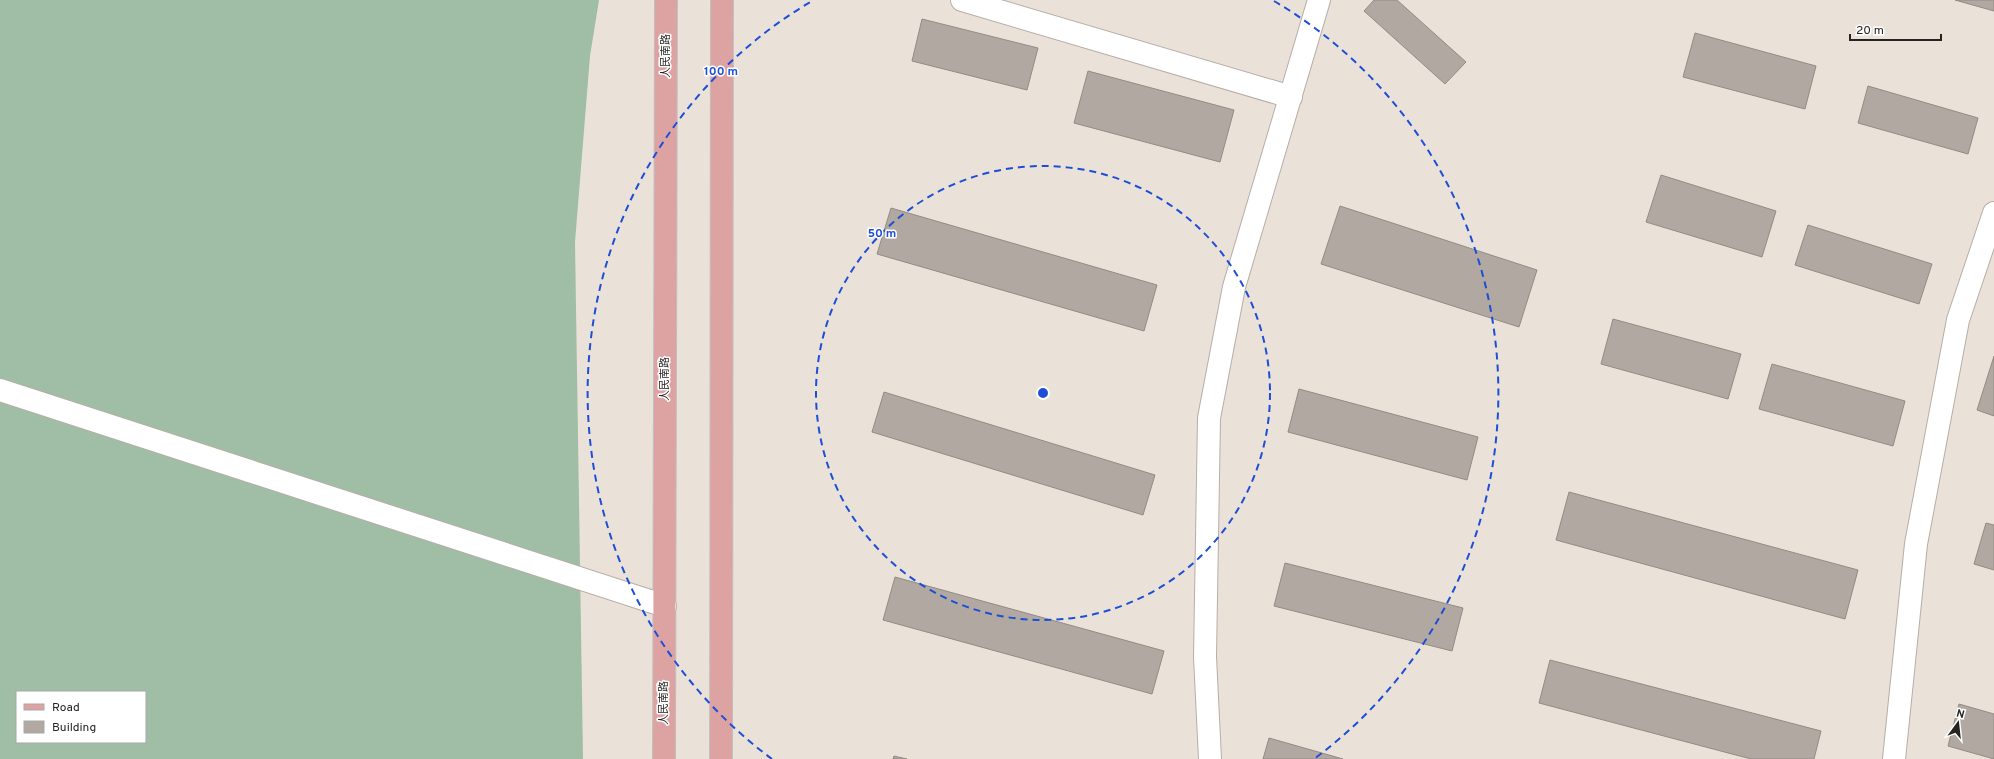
<svg xmlns="http://www.w3.org/2000/svg" width="1994" height="759" font-family="Overpass,'Noto Sans SC',sans-serif">
<rect width="100%" height="100%" fill="#eae1d9"/>
<!-- forest -->
<path fill="#9fbea5" fill-rule="evenodd" d="M0 0H599L590 56 575 242 583 759H0ZM17 692H145V742H17Z"/>
<!-- building -->
<path fill="#b0a8a1" stroke="#938b84" d="M1374 0H1397L1466 62 1445 84 1364 11Z
M1955 0H1994V11Z
M922 19 1038 48 1027 90 912 61Z
M1695 33 1816 66 1805 109 1683 77Z
M1088 71 1234 110 1220 162 1074 123Z
M1868 86 1978 118 1968 154 1858 123Z
M1661 175 1776 211 1762 257 1646 222Z
M1340 206 1537 270 1519 327 1321 264Z
M891 208 1157 285 1144 331 877 254Z
M1808 225 1932 264 1919 304 1795 265Z
M1613 319 1741 354 1728 399 1601 364Z
M1994 356V416L1977 410Z
M1772 364 1905 401 1893 446 1759 409Z
M1299 389 1478 437 1467 480 1288 432Z
M884 392 1155 475 1143 515 872 432Z
M1569 492 1858 570 1845 619 1556 540Z
M1986 523 1994 525V570L1974 564Z
M1285 563 1463 608 1452 651 1274 606Z
M895 577 1164 651 1152 694 883 620Z
M1550 660 1821 731 1814 759H1751L1539 703Z
M1959 704 1994 714V759L1948 746Z
M1269 738 1343 759H1263Z
M894 756 907 759H893Z"/>
<g fill="none" stroke-linecap="round" stroke-linejoin="round">
<!-- minor casing -->
<g stroke="#b7aea7" stroke-width="24">
<path id="minor" d="M962 0 1291 97
M0 390 665 606
M1210 759 1205 657 1209 418 1234 287 1319 0
M1894 759 1916 544 1958 320 1994 213"/>
</g>
<!-- major casing -->
<g stroke="#c2c1c1" stroke-width="24">
<path id="major" d="M664 759 666 0
M721 759 722 0"/>
</g>
<!-- minor -->
<use href="#minor" stroke="#fff" stroke-width="22"/>
<!-- major -->
<use href="#major" stroke="#dda3a3" stroke-width="22"/>
</g>
<!-- distance rings -->
<g fill="none" stroke="#1d4ed8" stroke-width="2" stroke-dasharray="7 5">
<circle cx="1043" cy="393" r="227"/>
<path d="M772 759A455 455 0 0 1 812 1M1274 1A455 455 0 0 1 1314 759"/>
</g>
<g text-anchor="middle" dominant-baseline="central" stroke-width="3" stroke-linejoin="round" paint-order="stroke">
<!-- street labels -->
<g font-size="11" fill="#262320" stroke="#fff">
<text transform="translate(666 56) rotate(-90)">人民南路</text>
<text transform="translate(665 379) rotate(-90)">人民南路</text>
<text transform="translate(664 703) rotate(-90)">人民南路</text>
</g>
</g>
<circle cx="1043" cy="393" r="6" fill="#1d4ed8" stroke="#fff" stroke-width="2"/>
<g font-size="12" text-anchor="middle" font-weight="bold" fill="#1d4ed8" stroke="#fff" stroke-width="3" stroke-linejoin="round" paint-order="stroke">
<text x="721" y="75">100 m</text>
<text x="882" y="237">50 m</text>
</g>
<!-- legend -->
<rect x="16" y="691" width="130" height="52" fill="#ffffff" stroke="#a8a7a6"/>
<rect x="24" y="704" width="20" height="6" fill="#dda3a3" stroke="#a8a7a6"/>
<text x="52" y="711" font-size="12" fill="#262320">Road</text>
<rect x="24" y="721" width="20" height="12" fill="#b0a8a1" stroke="#a8a7a6"/>
<text x="52" y="731" font-size="12" fill="#262320">Building</text>
<!-- north arrow -->
<g transform="translate(1958 723) rotate(15)" stroke="#ffffff" stroke-width="3" paint-order="stroke">
<path d="M0-3L7 15L0 10L-7 15Z" fill="#262320"/>
<text y="-6" font-size="11" font-weight="bold" text-anchor="middle" fill="#262320">N</text>
</g>
<!-- scale -->
<path d="M1850 34v6h91v-6" fill="none" stroke="#262320" stroke-width="2"/>
<text x="1856" y="34" font-size="12" fill="#262320" stroke="#ffffff" stroke-width="3" paint-order="stroke">20 m</text>
</svg>
